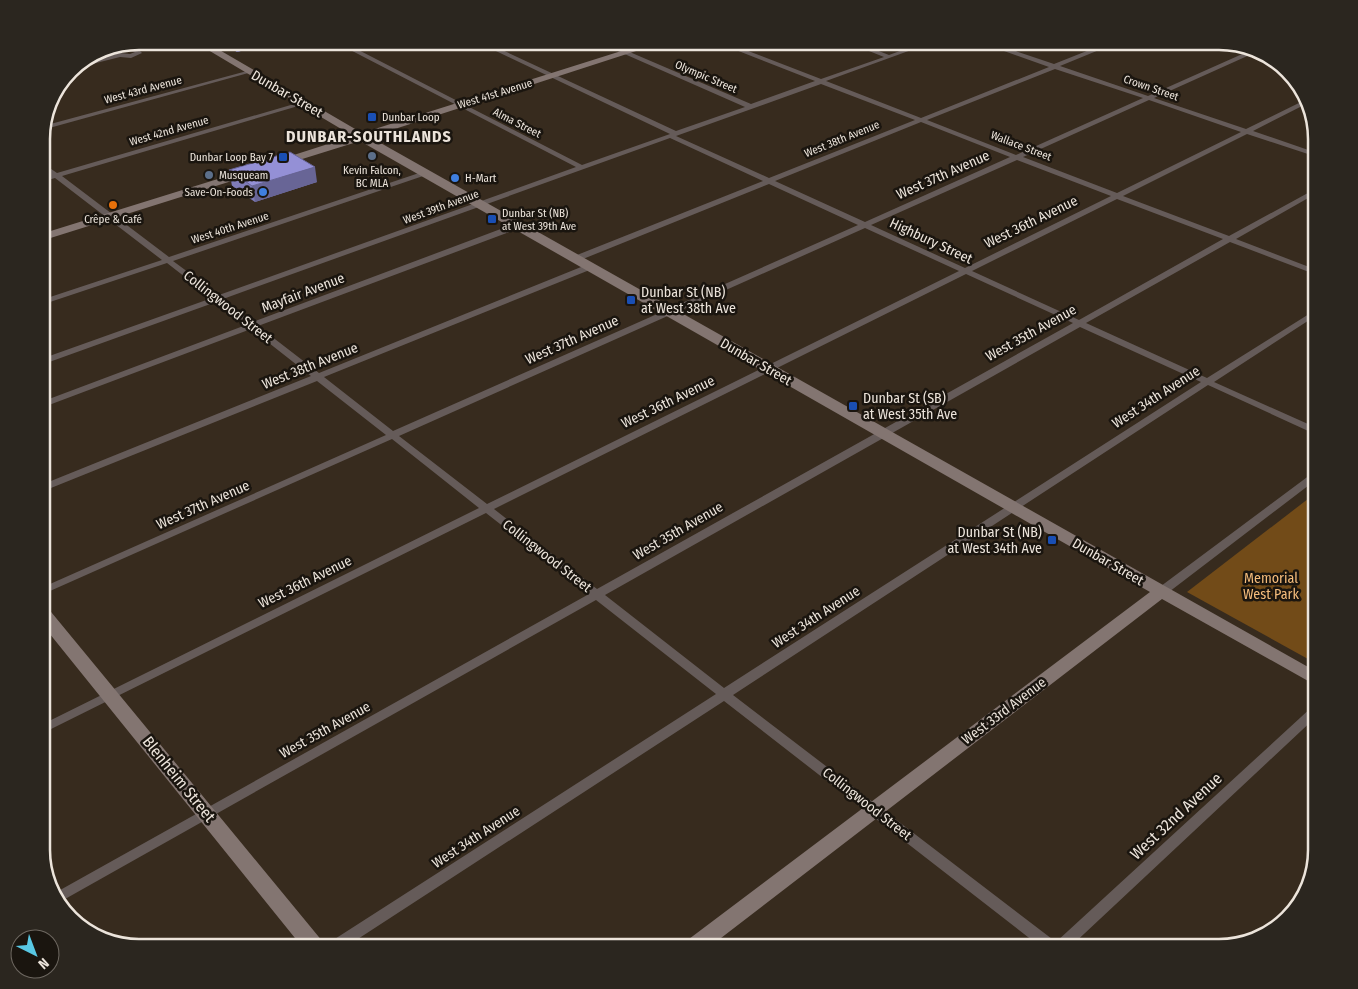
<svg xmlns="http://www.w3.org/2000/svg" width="1358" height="989" font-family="'Fira Sans Condensed',sans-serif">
<rect width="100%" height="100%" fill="#372b1e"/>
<!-- green -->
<path fill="#724b18" d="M1317 492V664L1187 592Z"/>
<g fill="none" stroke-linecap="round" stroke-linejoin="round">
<!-- street -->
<path fill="#655b59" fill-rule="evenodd" d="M333 41H341L582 165 670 134 475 41H483L676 131 745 107 595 41H604L751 104 815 81 713 41H722L821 79 884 57 844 41H853L889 55 927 41H936L826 81 921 118 1049 67 976 41H986L1054 64 1112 41H1121L1060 66 1148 96 1249 51 1254 53 1154 98 1246 129 1307 99 1308 103 1253 131 1317 153V157L1247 134 1123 196 1229 236 1317 188V193L1236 239 1317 270V275L1230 242 1086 323 1207 378 1317 309V315L1214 382 1317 428V435L1208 385 733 695 1056 942 1313 706 1317 705V716L1069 948H1042L724 701 344 948H325L327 944 716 694 596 600 58 903 53 894 589 594 486 513 41 734V725L479 508 392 439 41 595V588L386 435 317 381 41 492V485L311 376 251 329 41 408V402L246 325 216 302 41 365V359L212 298 167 263 41 305V300L162 260 55 178 41 182V178L51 175 41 168V162L57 173 301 102H305V104L62 176 169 257 422 172 429 174 173 261 219 295 576 167ZM1055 69 1143 98 1016 155 927 120ZM821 84 915 120 769 178 676 136ZM1149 100 1241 132 1117 193 1023 157ZM921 122 1010 157 865 222 775 181ZM670 138 763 181 572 257V261H578L769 184 858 225 393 431 324 377 592 269V265H586L319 373 258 326 520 228V224H514L253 322 223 299ZM1017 160 1111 196 965 268 871 225ZM1117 199 1223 239 1079 320 972 271ZM865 228 959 271 487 504 399 436ZM966 274 1073 323 597 589 494 509ZM1080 327 1201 382 724 688 605 595Z
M128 47 138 49 142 53 131 58 120 57 72 69 77 64 120 53 130 54 135 52 126 50V48Z
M247 71 252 72 42 130 43 126Z
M1317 471V479L1165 595H1157L1156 592 1157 589 1314 472Z"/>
<!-- secondary -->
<path fill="#837571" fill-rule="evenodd" d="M193 41H204L362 133 653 41H667L370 137 1317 672V686L1162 599 708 948H682L685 942 1150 592 360 141 283 165H275L274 163 275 161 353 136Z
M250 169 254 170 255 172 254 174 41 241V234Z
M41 588 47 589 49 595 47 599 41 600Z
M41 606 47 607 323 942 326 948H303L41 623Z"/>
</g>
<!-- wall -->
<path fill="#7f7cb8" d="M219 41H259L260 46 237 52Z
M229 170 317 182 255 202 232 186Z"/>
<!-- shaded-wall -->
<path fill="#686596" d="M236 41H259L260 46 237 52Z
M315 167 317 182 255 202 252 186Z"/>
<!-- building -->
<path fill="#9490d6" stroke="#686596" d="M290 152 315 167 252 186 229 170Z"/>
<!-- markers -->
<g fill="#1a4fb4" stroke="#1a150f" stroke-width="2">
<rect x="367" y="112" width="10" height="10" rx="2.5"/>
<rect x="278" y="152" width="10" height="10" rx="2.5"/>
<rect x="487" y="214" width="10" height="10" rx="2.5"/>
<rect x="626" y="295" width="10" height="10" rx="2.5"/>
<rect x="848" y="401" width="10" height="10" rx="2.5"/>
<rect x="1047" y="535" width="10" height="10" rx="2.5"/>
</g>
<g fill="#5c6f8a" stroke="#1a150f" stroke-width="2">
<circle cx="372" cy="156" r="5"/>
<circle cx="209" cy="175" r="5"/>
</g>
<g fill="#3f7fe0" stroke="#1a150f" stroke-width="2">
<circle cx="455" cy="178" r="5"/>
<circle cx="263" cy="192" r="5"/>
</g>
<circle fill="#e8710a" stroke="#1a150f" stroke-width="2" cx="113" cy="205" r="5"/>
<g text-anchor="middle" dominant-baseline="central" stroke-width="5" stroke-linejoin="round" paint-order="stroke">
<!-- far-street labels -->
<g font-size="11" fill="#ece4db" stroke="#1a150f">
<text transform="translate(706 77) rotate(23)">Olympic Street</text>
<text transform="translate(1151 88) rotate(19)">Crown Street</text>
<text transform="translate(143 90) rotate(-15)">West 43rd Avenue</text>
<text transform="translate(495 94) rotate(-17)">West 41st Avenue</text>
<text transform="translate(517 123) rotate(27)">Alma Street</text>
<text transform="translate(169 131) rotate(-16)">West 42nd Avenue</text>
<text transform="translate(842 139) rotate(-22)">West 38th Avenue</text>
<text transform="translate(1021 146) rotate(21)">Wallace Street</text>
<text transform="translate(441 207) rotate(-20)">West 39th Avenue</text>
<text transform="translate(230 228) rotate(-18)">West 40th Avenue</text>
</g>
<!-- far-poi labels -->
<g font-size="11" fill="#ece4db" stroke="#1a150f" text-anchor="start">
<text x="382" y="117">Dunbar Loop</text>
<text x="273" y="157" text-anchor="end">Dunbar Loop Bay 7</text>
<text x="372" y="170" text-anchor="middle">Kevin Falcon,<tspan x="372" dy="13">BC MLA</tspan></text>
<text x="219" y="175">Musqueam</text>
<text x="465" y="178">H-Mart</text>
<text x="253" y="192" text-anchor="end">Save-On-Foods</text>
<text x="502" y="213">Dunbar St (NB)<tspan x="502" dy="13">at West 39th Ave</tspan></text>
<text x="113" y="219" text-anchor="middle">Crêpe &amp; Café</text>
</g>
<!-- street labels -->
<g font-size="14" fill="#ece4db" stroke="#1a150f">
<text transform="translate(287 94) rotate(30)">Dunbar Street</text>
<text transform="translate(943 175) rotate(-24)">West 37th Avenue</text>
<text transform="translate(1031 222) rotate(-26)">West 36th Avenue</text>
<text transform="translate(931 241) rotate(25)">Highbury Street</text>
<text transform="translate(303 293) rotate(-21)">Mayfair Avenue</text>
<text transform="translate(228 307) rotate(38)">Collingwood Street</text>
<text transform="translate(1031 333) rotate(-29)">West 35th Avenue</text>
<text transform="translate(572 340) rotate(-24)">West 37th Avenue</text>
<text transform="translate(756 362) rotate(30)">Dunbar Street</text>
<text transform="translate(310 366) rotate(-22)">West 38th Avenue</text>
<text transform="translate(1156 397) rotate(-33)">West 34th Avenue</text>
<text transform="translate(668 402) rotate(-26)">West 36th Avenue</text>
<text transform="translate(203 505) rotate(-24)">West 37th Avenue</text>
<text transform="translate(678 531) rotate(-30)">West 35th Avenue</text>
<text transform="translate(547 556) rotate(38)">Collingwood Street</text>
<text transform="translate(1108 562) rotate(30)">Dunbar Street</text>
<text transform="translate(305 582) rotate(-26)">West 36th Avenue</text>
<text transform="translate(816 617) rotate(-33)">West 34th Avenue</text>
<text transform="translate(1004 711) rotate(-37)">West 33rd Avenue</text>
<text transform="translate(325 730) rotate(-29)">West 35th Avenue</text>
<text transform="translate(867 804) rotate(38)">Collingwood Street</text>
<text transform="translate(476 837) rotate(-33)">West 34th Avenue</text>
</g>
<!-- poi labels -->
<g font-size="14" fill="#ece4db" stroke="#1a150f" text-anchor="start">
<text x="641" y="292">Dunbar St (NB)<tspan x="641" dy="16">at West 38th Ave</tspan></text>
<text x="863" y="398">Dunbar St (SB)<tspan x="863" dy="16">at West 35th Ave</tspan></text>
<text x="1042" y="532" text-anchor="end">Dunbar St (NB)<tspan x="1042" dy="16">at West 34th Ave</tspan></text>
</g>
<!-- park labels -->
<g font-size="14" fill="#f6bd7c" stroke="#1a150f">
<text x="1271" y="578">Memorial<tspan x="1271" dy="16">West Park</tspan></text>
</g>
<!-- far-district labels -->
<g font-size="16" font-weight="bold" letter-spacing="1" fill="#ece4db" stroke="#1a150f">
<text x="369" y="136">DUNBAR-SOUTHLANDS</text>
</g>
<!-- near-street labels -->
<g font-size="16" fill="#ece4db" stroke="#1a150f">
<text transform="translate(179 779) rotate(51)">Blenheim Street</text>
<text transform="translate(1176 816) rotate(-43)">West 32nd Avenue</text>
</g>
</g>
<!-- crop -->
<path d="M0 0H1358V989H0ZM139 50H1219A89 89 0 0 1 1308 139V850A89 89 0 0 1 1219 939H139A89 89 0 0 1 50 850V139A89 89 0 0 1 139 50Z" fill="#2b261f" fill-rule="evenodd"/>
<path fill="none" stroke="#ece4db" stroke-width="2.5" d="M139 50H1219A89 89 0 0 1 1308 139V850A89 89 0 0 1 1219 939H139A89 89 0 0 1 50 850V139A89 89 0 0 1 139 50Z"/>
<!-- north arrow -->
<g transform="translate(35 954) rotate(138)"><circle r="24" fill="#1a150f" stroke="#6e6861"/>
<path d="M0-4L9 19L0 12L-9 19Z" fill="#59c8e4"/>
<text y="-8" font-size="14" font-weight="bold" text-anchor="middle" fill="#ece4db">N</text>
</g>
</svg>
